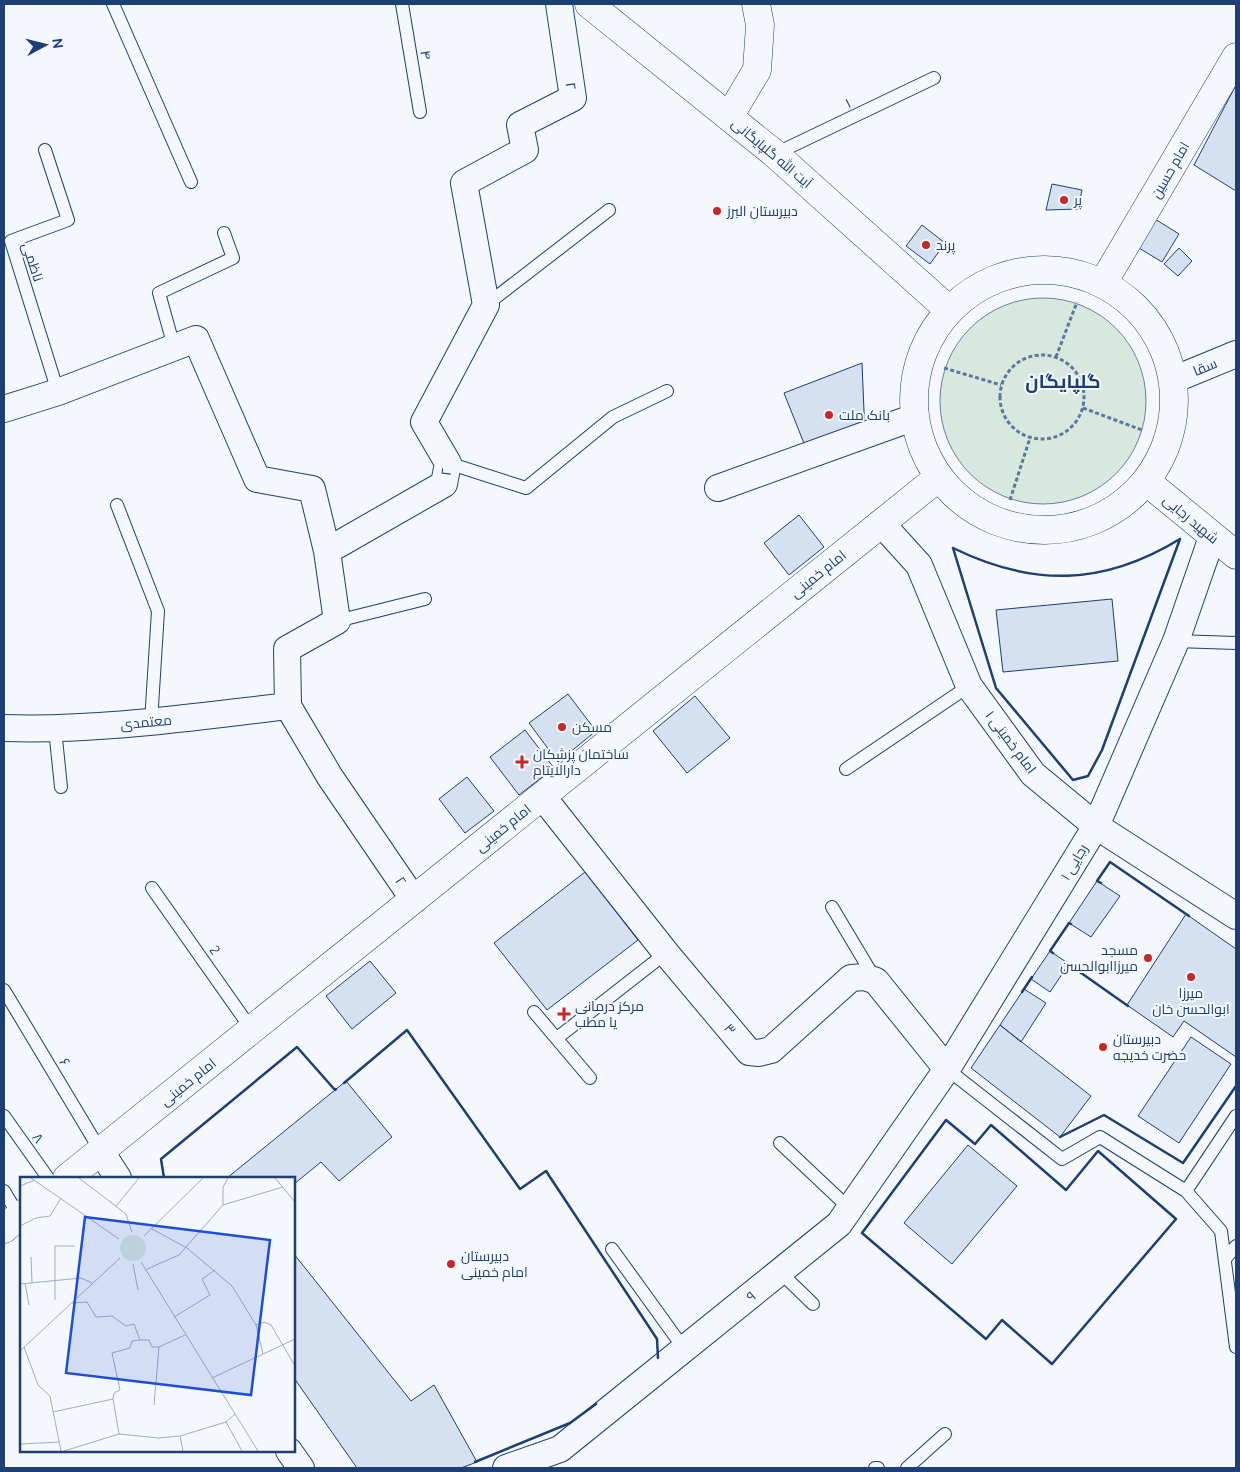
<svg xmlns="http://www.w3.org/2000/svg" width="1240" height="1472" font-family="Ubuntu,Cairo,sans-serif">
<rect width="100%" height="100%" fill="#f4f7fb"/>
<!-- green -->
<path fill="#d7e8df" stroke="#687fa3" d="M940 401a103 103 0 1 1 206 0a103 103 0 1 1-206 0Z"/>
<!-- building -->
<path fill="#d5e0f0" stroke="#1d3f73" d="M1236 85V191L1194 165Z
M1052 184 1082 190 1078 209 1046 210Z
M1155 219 1179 234 1162 262 1139 248Z
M922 225 945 243 930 264 906 246Z
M1179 248 1192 261 1178 276 1164 264Z
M862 363 865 435 809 456 784 393Z
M799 515 824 547 789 575 764 543Z
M1112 599 1118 661 1003 672 996 610Z
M568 694 596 731 558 762 529 723Z
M695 696 730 738 687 773 653 731Z
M525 730 554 768 519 795 490 757Z
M467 777 494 811 465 833 439 799Z
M585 872 638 940 547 1010 494 943Z
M1097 881 1120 896 1091 937 1069 923Z
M1186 914 1236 949V1057L1184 1021 1173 1037 1127 1005Z
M1050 951 1069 964 1050 992 1031 979Z
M370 961 396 993 352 1029 326 996Z
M1024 989 1046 1003 1021 1042 1000 1025Z
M1000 1025 1091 1096 1060 1137 971 1068Z
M1191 1037 1231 1064 1179 1143 1138 1116Z
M346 1081 392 1137 339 1181 321 1162 294 1184V1178H227Z
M968 1145 1017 1186 952 1264 904 1223Z
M294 1254 411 1401 434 1385 477 1462 461 1468H357L294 1378Z"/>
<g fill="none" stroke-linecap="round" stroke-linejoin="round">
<!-- lane casing -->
<g stroke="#1d3f73" stroke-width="14">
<path id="lane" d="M113 4 191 182
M402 4 420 112
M45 150 68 220 11 241 58 392
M775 154 934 78
M486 305 609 210
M174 347 159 293 233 258 224 233
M448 463 526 488 613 417 667 391
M117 505 158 611 151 722
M337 621 425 599
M1176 641 1236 643
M55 729 61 787
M846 769 969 686
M152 888 252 1030
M832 907 875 979
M4 990 100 1150
M534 1012 590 1078
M557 1038 666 953
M947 1069 1062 1159 1100 1137 1186 1191 1236 1116
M4 1116 48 1178
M780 1143 850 1209
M4 1191 19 1216
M1186 1191 1221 1231 1236 1347
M612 1249 685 1350
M1225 1259 1236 1246
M780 1272 813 1304
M875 1468H878
M907 1468 945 1434"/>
</g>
<!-- street casing -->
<g stroke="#1d3f73" stroke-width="28">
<path id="street" d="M1173 380 1236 354
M4 409 58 392 196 339 257 479 312 489 327 551
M718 488 915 417
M881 523 919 565 969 686 1033 774 1096 826 1236 916
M4 728C99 731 193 717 288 706
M542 796 666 953 749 1052 759 1053 771 1050 851 978 865 977 876 981 947 1069
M414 900 330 777 288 706 287 649 337 621 327 551 444 484 448 463 424 422 486 305 464 183 525 150 520 125 573 98 559 4
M100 1150 118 1178
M289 1451 301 1468
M506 1468 560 1449 839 1224 947 1069 1096 826 1176 641 1212 537"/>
</g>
<!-- secondary casing -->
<g stroke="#1d3f73" stroke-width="29">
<path id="secondary" d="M589 4 775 154 949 310
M729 117 757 70 760 25 756 4
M914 400a130 130 0 1 1 260 0a130 130 0 1 1-260 0Z
M1103 283 1236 57
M1147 482 1236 555
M67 1178 939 477
M4 1229 21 1214"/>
</g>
<!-- path -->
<path stroke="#5e769c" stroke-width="3" stroke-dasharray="4 2.5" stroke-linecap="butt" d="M1000 397a42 42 0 1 1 84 0a42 42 0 1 1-84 0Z
M1056 357 1077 302
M944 368 1001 385
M1083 408 1142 430
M1010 500 1030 438"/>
<!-- lane -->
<use href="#lane" stroke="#f4f7fb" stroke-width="12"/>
<!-- street -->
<use href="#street" stroke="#f4f7fb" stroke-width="26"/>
<!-- secondary -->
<use href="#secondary" stroke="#f4f7fb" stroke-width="28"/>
<!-- wall -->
<path stroke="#1d3f73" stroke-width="2.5" d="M953 548 996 688 1073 780 1088 776 1102 750 1180 539
M953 548C1033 587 1103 586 1180 539
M1101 883 1097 881 1110 862 1189 916
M1053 953 1050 951 1069 923 1071 924
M1067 963 1128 1006
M1022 992 1032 977
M344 1083 407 1030 520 1189 546 1171 657 1339 658 1358
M946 1120 975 1144 991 1125 1066 1190 1098 1151 1176 1219 1052 1364 1002 1320 986 1339 862 1233Z
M1060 1137 1104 1115 1183 1163 1236 1086
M164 1178 161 1159 297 1047 335 1090 336 1089
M475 1462 570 1423 596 1404"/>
</g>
<!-- markers -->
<g fill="#c62828" stroke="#f4f7fb" stroke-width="2">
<circle cx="1064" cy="200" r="5"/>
<circle cx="717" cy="211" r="5"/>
<circle cx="926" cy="245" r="5"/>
<circle cx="829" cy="415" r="5"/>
<circle cx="562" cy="727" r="5"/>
<path d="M519.5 754.5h5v5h5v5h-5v5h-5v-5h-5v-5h5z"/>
<circle cx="1148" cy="958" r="5"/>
<circle cx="1191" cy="977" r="5"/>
<path d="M561.5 1006.5h5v5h5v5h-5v5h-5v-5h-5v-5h5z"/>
<circle cx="1103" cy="1047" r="5"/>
<circle cx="451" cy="1264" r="5"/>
</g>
<g text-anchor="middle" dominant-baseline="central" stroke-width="4" stroke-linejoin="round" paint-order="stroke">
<!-- street labels -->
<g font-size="14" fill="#1d3f73" stroke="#f4f7fb">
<text transform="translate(426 55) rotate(80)">۴</text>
<text transform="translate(571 86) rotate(82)">۲</text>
<text transform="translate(848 103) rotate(-26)">۱</text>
<text transform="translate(772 153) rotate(40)">آیت الله گلپایگانی</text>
<text transform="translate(1170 170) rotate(-60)">امام حسین</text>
<text transform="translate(33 262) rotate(72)">ناظمی</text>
<text transform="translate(1205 367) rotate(-22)">سقا</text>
<text transform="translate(446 472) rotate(-83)">۲</text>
<text transform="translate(1191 519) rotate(40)">شهید رجایی</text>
<text transform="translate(818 574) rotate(-39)">امام خمینی</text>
<text transform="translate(146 722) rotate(-5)">معتمدی</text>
<text transform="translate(1011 742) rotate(53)">امام خمینی ۱</text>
<text transform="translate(503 828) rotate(-39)">امام خمینی</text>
<text transform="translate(1074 862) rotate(-59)">رجایی ۱</text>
<text transform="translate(401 881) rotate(56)">۲</text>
<text transform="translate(215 950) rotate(55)">2</text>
<text transform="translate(730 1029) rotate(50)">۳</text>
<text transform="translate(65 1062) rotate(59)">۶</text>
<text transform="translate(188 1082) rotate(-39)">امام خمینی</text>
<text transform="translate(38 1138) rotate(55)">۸</text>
<text transform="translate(751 1296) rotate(-39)">۹</text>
</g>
<!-- poi labels -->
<g font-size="14" fill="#1d3f73" stroke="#f4f7fb" text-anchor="start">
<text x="1074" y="200">پر</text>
<text x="727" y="211">دبیرستان البرز</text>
<text x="936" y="245">پرند</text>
<text x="839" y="415">بانک ملت</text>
<text x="572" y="727">مسکن</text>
<text x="533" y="754">ساختمان پزشکان<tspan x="533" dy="16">دارالایتام</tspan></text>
<text x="1138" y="950" text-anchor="end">مسجد<tspan x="1138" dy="16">میرزاابوالحسن</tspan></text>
<text x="1191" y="993" text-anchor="middle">میرزا<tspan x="1191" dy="16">ابوالحسن خان</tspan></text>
<text x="575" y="1006">مرکز درمانی<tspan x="575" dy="16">یا مطب</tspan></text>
<text x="1113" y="1039">دبیرستان<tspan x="1113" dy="16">حضرت خدیجه</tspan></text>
<text x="461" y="1256">دبیرستان<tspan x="461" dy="16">امام خمینی</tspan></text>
</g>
<!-- district labels -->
<g font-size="19" font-weight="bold" fill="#1d3f73" stroke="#f4f7fb">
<text x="1063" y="381">گلپایگان</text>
</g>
</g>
<!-- overview -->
<g transform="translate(20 1177)">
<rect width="275" height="275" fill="#f4f7fb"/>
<path d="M100 71a13 13 0 1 1 26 0a13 13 0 1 1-26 0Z" fill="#d7e8df"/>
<path fill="none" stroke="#9eadc5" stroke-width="1" d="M11 1 99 62M59 1 106 37 112 55M255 1 275 25M0 9 15 3M203 28 263 10M203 28V10L208 1M96 29 119 1M0 49 16 41 30 39 41 21M132 52 167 71 212 109 236 148 243 177M124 59 183 1M11 80 12 106M121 85 238 274M113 87 118 113M125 93 159 78 203 28M5 106 9 128M0 107 61 101 72 106M35 123V69H55M52 126 67 125 76 140 92 139 106 149 114 147 120 163H129L132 170H139L165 158M154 140 190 118 182 102 195 93M236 148 244 145 251 148 275 189M4 170 18 208 30 219 41 274M0 174 100 81M192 201 275 162M134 228 139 170M33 235 93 222M206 245 222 274M99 257 93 222 94 216 100 213 92 176 110 171 112 164 120 163M160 259 163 274M0 267 40 265M44 274 99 257 139 261 160 259 206 245 215 237"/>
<path fill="#1d4ed8" fill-opacity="0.15" stroke="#1d4ed8" stroke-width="2.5" d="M65 40 250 63 231 218 46 196Z"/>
<rect width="275" height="275" fill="none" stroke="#1d3f73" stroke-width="2.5"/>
</g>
<!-- border -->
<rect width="1240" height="1472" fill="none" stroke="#1d3f73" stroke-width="10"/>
<!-- north arrow -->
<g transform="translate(45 45) rotate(83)" stroke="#f4f7fb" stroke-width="4" paint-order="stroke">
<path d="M0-4L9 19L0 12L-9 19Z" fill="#1d3f73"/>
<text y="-8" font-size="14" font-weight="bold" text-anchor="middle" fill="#1d3f73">N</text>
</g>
</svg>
